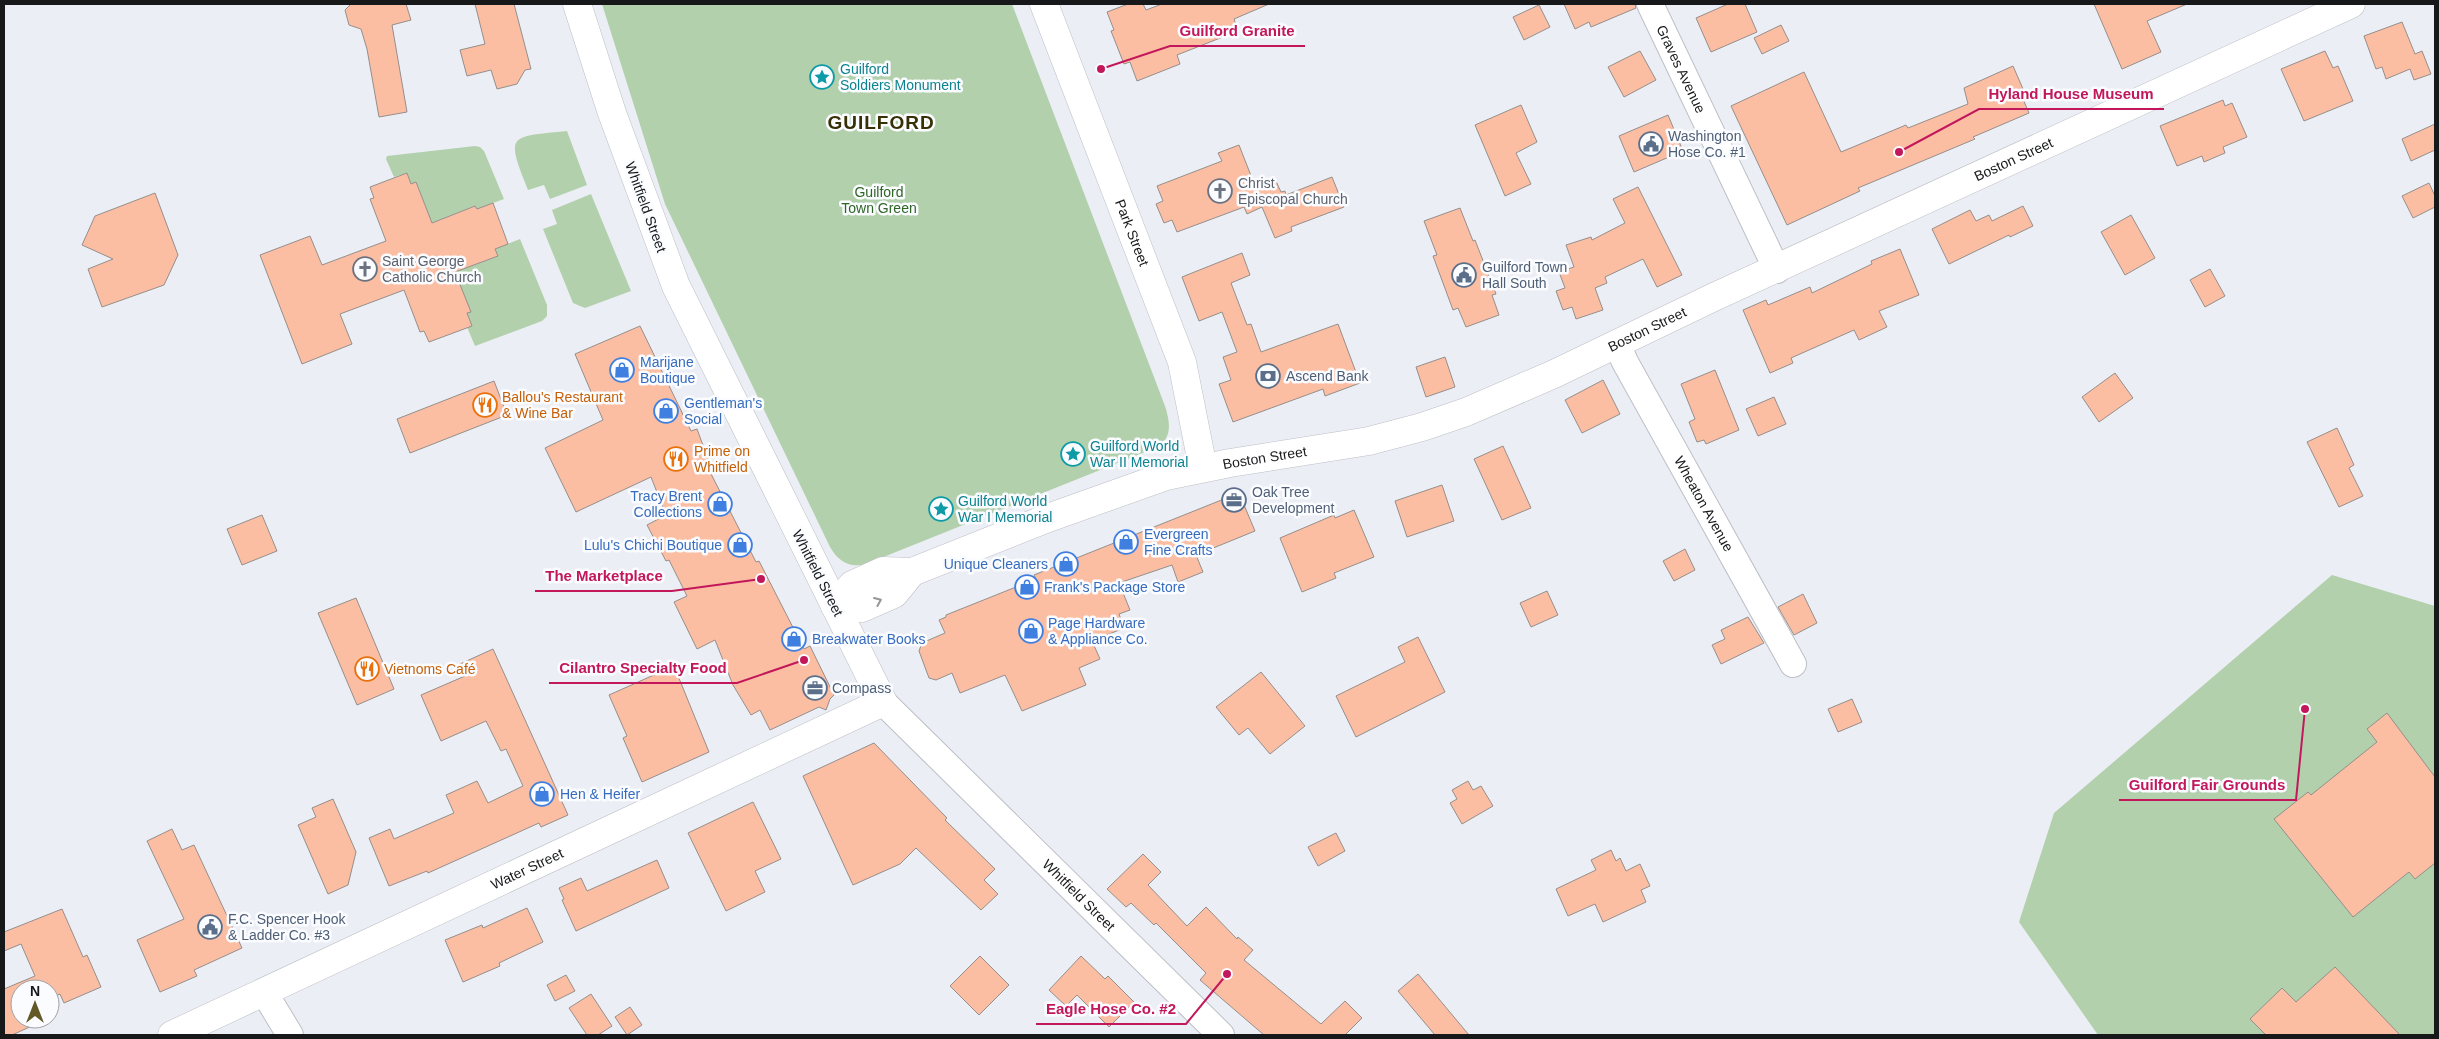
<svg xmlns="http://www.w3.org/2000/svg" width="2439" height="1039" font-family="Arial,sans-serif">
<rect width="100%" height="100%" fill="#eceef5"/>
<!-- green -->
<path fill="#b2d0ac" d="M602 4H1012L1165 406C1170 422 1172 435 1160 446L866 564C849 568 839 562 830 547L665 204Z
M567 131 587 185 550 199 544 185 528 190C505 133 509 137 567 131Z
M475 146 480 147 484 151 504 199 477 209 474 206 432 223 416 182 411 184 407 173 394 177 386 159 387 156Z
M591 194 631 291 585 308 573 303 543 229 557 224 552 210Z
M520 239 547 305V316L542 321 475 346 467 327 472 326 467 313 470 312 455 272 498 256 495 249Z
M2332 575 2435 606V1035H2098L2019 922 2054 813Z"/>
<!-- building -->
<path fill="#fcbea3" stroke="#958e8b" d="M351 4H406L411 20 392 25 407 112 379 117 367 49 361 29 349 25 345 10Z
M475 4H514L531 69 525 70 517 84 497 89 491 70 467 76 460 50 485 44Z
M1128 4H1143L1146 10 1162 4H1269L1234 19 1238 31 1177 55 1180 64 1137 81 1130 62 1124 64 1111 31 1114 30 1107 12Z
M1564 4H1635L1636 8 1591 27 1589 22 1575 29Z
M1728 4H1745L1757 32 1711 52 1696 18Z
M2094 4H2187L2147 21 2161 52 2122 69Z
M1539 5 1550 27 1524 40 1513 17Z
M2402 22 2415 54 2422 51 2431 74 2414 80 2410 69 2386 79 2382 67 2376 69 2364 36Z
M1781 25 1789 41 1762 54 1754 38Z
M1640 51 1656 80 1624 97 1608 67Z
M2325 51 2333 68 2338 66 2353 101 2304 121 2281 69Z
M2013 66 2023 89 2019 90 2029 113 1973 137 1975 139 1858 188 1860 191 1787 225 1731 106 1804 72 1841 152 1906 125 1908 128 1968 104 1964 88Z
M2223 100 2225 106 2232 103 2247 137 2223 147 2225 153 2204 162 2202 156 2177 166 2160 126Z
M1521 105 1537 142 1516 153 1531 184 1505 196 1475 125Z
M1668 115 1683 151 1634 172 1619 136Z
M2435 124V150L2411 161 2402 139Z
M1239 145 1255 186 1275 179 1281 192 1285 191 1286 195 1332 177 1344 207 1291 227 1292 231 1275 238 1262 207 1247 214 1244 207 1177 232 1172 220 1164 223 1156 204 1163 201 1157 186 1222 161 1218 153Z
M407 173 411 184 416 182 432 223 475 206 477 209 493 203 508 244 495 249 498 256 455 272 471 312 467 313 472 326 429 342 424 331 420 332 404 290 340 314 352 344 302 364 260 255 310 236 322 265 386 241 370 199 374 198 370 187Z
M2429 183 2435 196V207L2413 218 2402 196Z
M1638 187 1682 275 1657 287 1643 259 1605 277 1607 283 1595 288 1603 310 1576 319 1572 307 1563 310 1556 291 1565 288 1559 272 1574 267 1566 245 1591 237 1592 240 1625 223 1613 199Z
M155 193 178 255 164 285 102 307 88 269 113 259 82 245 95 216Z
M2023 206 2033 226 2010 237 2009 235 1949 264 1932 229 1970 210 1976 221 1989 215 1992 221Z
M1460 208 1473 241 1475 240 1496 294 1492 295 1499 315 1466 327 1458 308 1453 310 1433 256 1437 255 1424 221Z
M2131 215 2155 258 2125 275 2101 232Z
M1900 249 1919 295 1879 311 1887 327 1859 340 1854 330 1791 358 1793 363 1770 373 1743 310 1766 300 1768 305 1810 287 1812 293 1872 264 1871 261Z
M1242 253 1250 275 1231 283 1247 325 1251 324 1261 352 1338 324 1360 383 1325 396 1323 389 1233 422 1219 384 1231 380 1223 357 1237 352 1222 312 1199 321 1182 277Z
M2210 269 2225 296 2205 307 2190 280Z
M640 326 691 431 697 429 711 467 708 468 756 562 759 561 804 649 810 646 834 695 830 699 826 710 819 707 770 730 760 710 751 715 733 685 715 640 697 649 674 602 687 596 669 560 666 561 647 525 666 515 651 477 576 512 545 448 603 420 575 354Z
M1445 357 1455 387 1426 397 1416 367Z
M1715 370 1739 430 1706 444 1704 440 1697 442 1689 422 1695 419 1681 384Z
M2115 373 2133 398 2099 422 2082 397Z
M1603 380 1620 414 1582 433 1565 400Z
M494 381 507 415 410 453 397 419Z
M1774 397 1786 424 1758 436 1746 409Z
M2337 428 2354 465 2349 468 2363 496 2339 507 2307 442Z
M1503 446 1531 508 1502 520 1474 459Z
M1442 485 1454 521 1407 537 1395 501Z
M1239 493 1255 531 1196 555 1203 572 1178 582 1172 565 1119 583 1130 610 1119 614 1124 628 1092 641 1100 659 1079 668 1086 685 1022 711 1005 675 960 693 952 673 936 680 929 678 919 651 922 643 945 633 939 620 946 617V615L1036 579 1034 575Z
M1354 510 1374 557 1334 573 1336 578 1302 592 1280 538 1334 515 1335 518Z
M262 515 277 551 242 565 227 529Z
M1685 549 1695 570 1674 581 1663 561Z
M1547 591 1558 615 1531 627 1520 603Z
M1803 594 1817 623 1794 635 1778 607Z
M356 598 394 689 357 705 318 613Z
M1748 617 1764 643 1721 664 1712 645 1725 639 1721 630Z
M1418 637 1445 692 1356 737 1336 696 1405 662 1398 647Z
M493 649 568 815 541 827 539 823 428 873 427 871 389 886 369 838 390 829 394 839 454 813 446 795 477 781 488 803 523 786 506 749 501 751 486 721 441 741 421 695 465 676 460 664Z
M674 666 709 752 642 782 623 738 627 736 609 695Z
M1261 672 1305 726 1270 754 1248 728 1239 735 1216 707Z
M1852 699 1862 722 1838 732 1828 709Z
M2387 713 2435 777V863L2415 879 2409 872 2353 917 2274 819 2308 792 2311 795 2377 742 2367 729Z
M874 743 947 818 945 820 995 869 984 880 998 894 981 910 916 848 900 864 853 885 803 776Z
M1468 781 1473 790 1481 786 1493 806 1462 824 1450 803 1457 799 1452 790Z
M333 799 356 852 348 885 328 894 298 825 316 817 312 808Z
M753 802 781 859 755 871 765 892 726 911 688 833Z
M172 829 182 850 194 845 242 948 194 970 197 976 160 992 137 940 184 919 147 841Z
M1336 833 1345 851 1318 866 1308 847Z
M1611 850 1616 861 1620 858 1626 871 1640 864 1650 886 1641 890 1646 902 1603 922 1595 904 1568 916 1556 889 1596 870 1591 860Z
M1143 854 1161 872 1148 885 1187 926 1206 907 1237 939 1238 937 1253 950 1244 960 1321 1024 1345 1001 1362 1018 1345 1035H1264L1200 980 1206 973 1156 923 1154 925 1131 903 1126 907 1107 889Z
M657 860 669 888 576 931 562 900 564 899 559 888 581 878 587 891Z
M527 908 543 942 499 963 500 966 463 982 445 940 482 925 483 928Z
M62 909 83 957 87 955 101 987 64 1003 60 994 50 999V989H20V1019H32L34 1025 12 1035H4V989L35 976 21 944 4 951V932Z
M980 956 1009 985 979 1015 950 986Z
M1081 956 1105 979 1108 976 1134 1002 1109 1027 1077 995 1066 1006 1049 990Z
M2335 967 2400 1035H2266L2250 1019 2282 988 2296 1002Z
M1418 974 1469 1035H1435L1398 991Z
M566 975 575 991 555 1001 547 985Z
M591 994 612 1026 598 1035H587L569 1008Z
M630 1007 642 1025 627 1035 615 1017Z"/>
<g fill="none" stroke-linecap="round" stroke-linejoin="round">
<!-- minor casing -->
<g stroke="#bcbfc6" stroke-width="28">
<g id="minor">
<path id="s1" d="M1650 4 1777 270"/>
<path id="s2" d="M1617 344 1625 362 1793 664"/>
<path id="s3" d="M883 702 1221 1035"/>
<path d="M264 992 290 1035"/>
</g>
</g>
<!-- tertiary casing -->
<g stroke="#bcbfc6" stroke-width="29">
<g id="tertiary">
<path id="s4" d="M1044 4 1182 362 1203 468"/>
</g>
</g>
<!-- secondary casing -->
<g stroke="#bcbfc6" stroke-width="29">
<g id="secondary">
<path id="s5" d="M835 606 852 585 883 571 912 572 1048 518 1166 476 1230 463 1369 441 1422 427 1466 412 1554 374 1714 297 2351 4"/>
<path d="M835 606 862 608 894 594 912 572"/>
<path id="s6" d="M172 1035 883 702 676 286 612 113 577 4"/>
</g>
</g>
<!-- minor -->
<use href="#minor" stroke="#fff" stroke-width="26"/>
<!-- tertiary -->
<use href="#tertiary" stroke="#fff" stroke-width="28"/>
<!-- secondary -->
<use href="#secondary" stroke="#fff" stroke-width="28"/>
</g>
<!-- one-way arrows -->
<defs><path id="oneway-chevron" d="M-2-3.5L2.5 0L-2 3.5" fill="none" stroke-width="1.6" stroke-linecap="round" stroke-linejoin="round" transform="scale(1.25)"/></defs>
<use stroke="#979798" href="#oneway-chevron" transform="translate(878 601) rotate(-23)"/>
<!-- icons -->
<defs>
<g id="sight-ring" transform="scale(1.25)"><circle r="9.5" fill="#fbfcff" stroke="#0f9aa8" stroke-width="1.5"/><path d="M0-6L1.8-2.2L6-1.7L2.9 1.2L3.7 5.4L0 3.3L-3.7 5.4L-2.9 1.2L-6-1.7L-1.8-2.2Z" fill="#0f9aa8"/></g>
<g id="civic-ring" transform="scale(1.25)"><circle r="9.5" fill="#fbfcff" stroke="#5c6f8a" stroke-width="1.5"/><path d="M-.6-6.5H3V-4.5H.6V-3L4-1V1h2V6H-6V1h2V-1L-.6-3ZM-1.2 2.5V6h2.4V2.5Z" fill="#5c6f8a"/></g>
<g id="church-ring" transform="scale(1.25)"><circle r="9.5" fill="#fbfcff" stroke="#6b7280" stroke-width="1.5"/><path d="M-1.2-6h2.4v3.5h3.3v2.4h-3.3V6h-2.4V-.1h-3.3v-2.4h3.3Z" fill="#6b7280"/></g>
<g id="shop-ring" transform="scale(1.25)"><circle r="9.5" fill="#fbfcff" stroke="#3f7fe0" stroke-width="1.5"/><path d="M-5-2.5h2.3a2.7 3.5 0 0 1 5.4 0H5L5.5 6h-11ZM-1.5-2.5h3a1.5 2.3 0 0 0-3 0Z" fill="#3f7fe0"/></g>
<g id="bank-ring" transform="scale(1.25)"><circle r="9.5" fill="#fbfcff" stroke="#5c6f8a" stroke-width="1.5"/><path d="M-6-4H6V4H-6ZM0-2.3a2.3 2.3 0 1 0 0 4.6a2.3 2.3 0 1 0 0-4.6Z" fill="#5c6f8a"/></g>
<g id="restaurant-ring" transform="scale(1.25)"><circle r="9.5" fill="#fbfcff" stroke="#e8710a" stroke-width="1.5"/><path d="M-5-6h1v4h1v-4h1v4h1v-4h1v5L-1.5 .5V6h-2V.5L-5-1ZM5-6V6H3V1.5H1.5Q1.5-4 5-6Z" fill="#e8710a"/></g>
<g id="office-ring" transform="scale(1.25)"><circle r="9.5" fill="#fbfcff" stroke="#5c6f8a" stroke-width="1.5"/><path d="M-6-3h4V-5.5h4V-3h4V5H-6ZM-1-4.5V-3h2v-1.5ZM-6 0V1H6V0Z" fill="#5c6f8a"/></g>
</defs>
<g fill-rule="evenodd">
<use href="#sight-ring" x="822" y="77"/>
<use href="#civic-ring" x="1651" y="144"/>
<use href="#church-ring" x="1220" y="191"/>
<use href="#church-ring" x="365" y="269"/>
<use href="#civic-ring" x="1464" y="275"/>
<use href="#shop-ring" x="622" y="370"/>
<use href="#bank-ring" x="1268" y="376"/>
<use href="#restaurant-ring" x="485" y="405"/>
<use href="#shop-ring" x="666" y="411"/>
<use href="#sight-ring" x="1073" y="454"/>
<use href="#restaurant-ring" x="676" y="459"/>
<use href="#office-ring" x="1234" y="500"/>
<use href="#shop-ring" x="720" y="504"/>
<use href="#sight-ring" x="941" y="509"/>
<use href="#shop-ring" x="1126" y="542"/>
<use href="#shop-ring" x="740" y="545"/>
<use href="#shop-ring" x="1066" y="564"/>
<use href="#shop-ring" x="1027" y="587"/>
<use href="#shop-ring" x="1031" y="631"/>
<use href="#shop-ring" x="794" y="639"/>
<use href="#restaurant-ring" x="367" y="669"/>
<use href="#office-ring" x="815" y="688"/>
<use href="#shop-ring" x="542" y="794"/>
<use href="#civic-ring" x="210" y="927"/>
</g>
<g text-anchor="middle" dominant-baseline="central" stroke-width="5" stroke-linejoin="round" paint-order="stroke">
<!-- culture labels -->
<g font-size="14" fill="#0d838f" stroke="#fbfcff" text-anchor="start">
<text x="840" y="69">Guilford<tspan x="840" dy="16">Soldiers Monument</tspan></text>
<text x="1090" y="446">Guilford World<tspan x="1090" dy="16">War II Memorial</tspan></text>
<text x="958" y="501">Guilford World<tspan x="958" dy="16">War I Memorial</tspan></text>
</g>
<!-- street labels -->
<g font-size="14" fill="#17181a" stroke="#fbfcff">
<text stroke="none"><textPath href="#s1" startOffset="72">Graves Avenue</textPath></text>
<text stroke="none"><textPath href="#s5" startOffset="1272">Boston Street</textPath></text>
<text transform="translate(646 207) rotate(70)">Whitfield Street</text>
<text stroke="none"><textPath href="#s4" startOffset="245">Park Street</textPath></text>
<text stroke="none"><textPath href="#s5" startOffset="868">Boston Street</textPath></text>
<text stroke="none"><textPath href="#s5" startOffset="462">Boston Street</textPath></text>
<text stroke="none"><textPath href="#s2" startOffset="182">Wheaton Avenue</textPath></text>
<text transform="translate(818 573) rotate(63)">Whitfield Street</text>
<text stroke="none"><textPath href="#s6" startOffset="392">Water Street</textPath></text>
<text stroke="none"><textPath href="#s3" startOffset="275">Whitfield Street</textPath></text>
</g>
<!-- service labels -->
<g font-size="14" fill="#4e5e75" stroke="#fbfcff" text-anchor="start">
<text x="1668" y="136">Washington<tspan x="1668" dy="16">Hose Co. #1</tspan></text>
<text x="1482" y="267">Guilford Town<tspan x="1482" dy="16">Hall South</tspan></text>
<text x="1286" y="376">Ascend Bank</text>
<text x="1252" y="492">Oak Tree<tspan x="1252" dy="16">Development</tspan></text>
<text x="832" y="688">Compass</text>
<text x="228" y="919">F.C. Spencer Hook<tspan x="228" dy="16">&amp; Ladder Co. #3</tspan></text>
</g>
<!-- worship labels -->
<g font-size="14" fill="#5b616d" stroke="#fbfcff" text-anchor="start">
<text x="1238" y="183">Christ<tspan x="1238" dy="16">Episcopal Church</tspan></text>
<text x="382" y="261">Saint George<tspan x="382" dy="16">Catholic Church</tspan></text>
</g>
<!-- park labels -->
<g font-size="14" fill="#2f6526" stroke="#fbfcff">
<text x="879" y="192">Guilford<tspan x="879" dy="16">Town Green</tspan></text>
</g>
<!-- shop labels -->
<g font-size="14" fill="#366cbe" stroke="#fbfcff" text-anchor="start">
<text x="640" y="362">Marijane<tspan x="640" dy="16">Boutique</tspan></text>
<text x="684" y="403">Gentleman's<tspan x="684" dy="16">Social</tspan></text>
<text x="702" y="496" text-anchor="end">Tracy Brent<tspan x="702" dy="16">Collections</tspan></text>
<text x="1144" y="534">Evergreen<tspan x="1144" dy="16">Fine Crafts</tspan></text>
<text x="722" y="545" text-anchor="end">Lulu's Chichi Boutique</text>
<text x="1048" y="564" text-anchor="end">Unique Cleaners</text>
<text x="1044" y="587">Frank's Package Store</text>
<text x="1048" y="623">Page Hardware<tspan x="1048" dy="16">&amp; Appliance Co.</tspan></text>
<text x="812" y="639">Breakwater Books</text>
<text x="560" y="794">Hen &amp; Heifer</text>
</g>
<!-- food labels -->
<g font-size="14" fill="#c56008" stroke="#fbfcff" text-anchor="start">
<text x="502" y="397">Ballou's Restaurant<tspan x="502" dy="16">&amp; Wine Bar</tspan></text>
<text x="694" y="451">Prime on<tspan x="694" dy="16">Whitfield</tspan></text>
<text x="384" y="669">Vietnoms Café</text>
</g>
<!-- district labels -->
<g font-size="19" font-weight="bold" letter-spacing="1" fill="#373004" stroke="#fbfcff">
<text x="881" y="122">GUILFORD</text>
</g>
</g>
<!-- callouts -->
<path fill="none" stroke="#c2185b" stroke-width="2" d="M1101 69L1170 46H1305M1899 152L1979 109H2164M761 579L672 591H535M804 660L737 683H549M2305 709L2296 800H2119M1227 974L1186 1024H1036"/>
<g fill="#c2185b" stroke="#fbfcff" stroke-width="2">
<circle cx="1101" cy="69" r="5"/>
<circle cx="1899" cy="152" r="5"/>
<circle cx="761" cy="579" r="5"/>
<circle cx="804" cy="660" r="5"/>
<circle cx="2305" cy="709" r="5"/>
<circle cx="1227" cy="974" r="5"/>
</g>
<g font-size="15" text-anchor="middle" font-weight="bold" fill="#c2185b" stroke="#fbfcff" stroke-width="5" stroke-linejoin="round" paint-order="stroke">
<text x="1237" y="36">Guilford Granite</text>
<text x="2071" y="99">Hyland House Museum</text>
<text x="604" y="581">The Marketplace</text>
<text x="643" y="673">Cilantro Specialty Food</text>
<text x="2207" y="790">Guilford Fair Grounds</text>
<text x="1111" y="1014">Eagle Hose Co. #2</text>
</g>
<!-- border -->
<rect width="2439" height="1039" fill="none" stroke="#17181a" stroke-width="10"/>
<!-- north arrow -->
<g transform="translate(35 1004)"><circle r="24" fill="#fbfcff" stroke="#a0a1a3"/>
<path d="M0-4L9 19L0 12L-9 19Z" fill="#635926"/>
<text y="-8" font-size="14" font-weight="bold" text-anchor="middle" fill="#17181a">N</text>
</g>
</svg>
